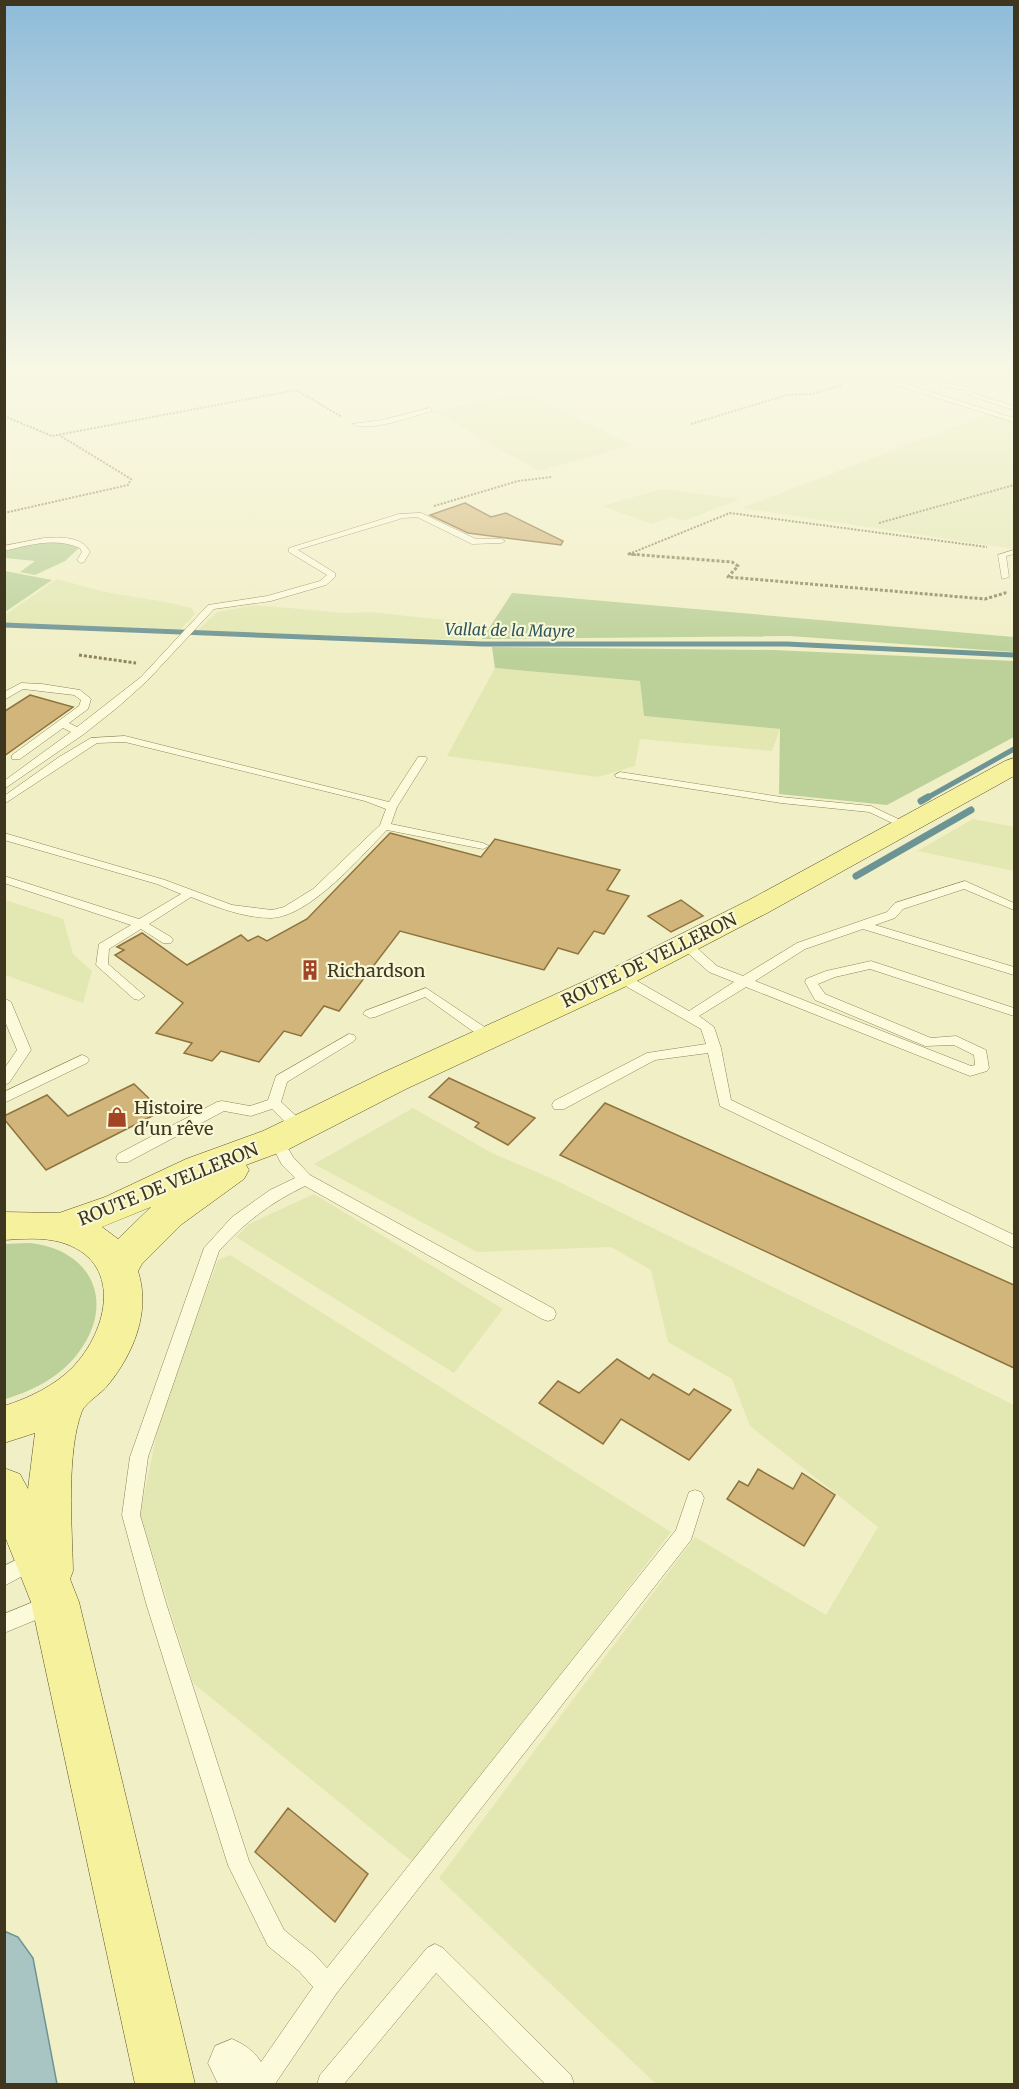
<svg xmlns="http://www.w3.org/2000/svg" width="1019" height="2089" font-family="Merriweather,serif">
<rect width="100%" height="100%" fill="#f1efc6"/>
<!-- farmland -->
<path fill="#e3e8b3" d="M269 368H401L297 386Z
M718 368H829L857 375 811 389Z
M526 393 632 445 539 471 434 411Z
M991 413 1014 421V549L742 508Z
M662 489 740 499 684 521 671 517 652 524 602 506Z
M57 579 105 592 172 603 191 608 195 614 181 629 5 623V615Z
M255 605 346 613 370 612 483 624 475 640 197 631 217 612Z
M495 668 640 681 644 716 780 729 772 751 640 739 635 766 598 777 447 756Z
M973 819 1014 827V871L917 851Z
M5 900 63 919 73 954 92 971 83 1003 5 975Z
M413 1108 492 1153 555 1180 1014 1405V2084H656L439 1878 695 1537 826 1615 878 1527 750 1426 732 1379 668 1342 651 1270 611 1247 477 1252 314 1164Z
M314 1194 503 1309 454 1373 236 1237 249 1224Z
M230 1255 671 1532 415 1864 193 1683 140 1514 162 1409 218 1260Z"/>
<!-- green -->
<path fill="#bcd199" d="M48 541 77 545 79 548 65 561 35 575 20 572 35 561 5 558V551Z
M5 571 52 580 5 612Z
M512 593 1014 637V652L789 636 482 639Z
M492 647 774 650 1014 661V737L887 805 779 794 780 729 644 716 640 681 495 668Z
M5 1244C15 1244 27 1242 37 1244 91 1253 113 1300 83 1346 66 1374 34 1391 5 1399Z"/>
<!-- water -->
<path fill="#a8c5c4" stroke="#6d9494" stroke-width="1.5" d="M4 1931 18 1937 33 1958 57 2084H5Z"/>
<g fill="none" stroke-linecap="round" stroke-linejoin="round">
<!-- stream-far1 -->
<path stroke="#6d9494" stroke-width="5" d="M4 625 482 644H787L1014 655
M925 799 1014 749"/>
<!-- stream -->
<path stroke="#6d9494" stroke-width="7" d="M921 801 928 797
M856 876 971 810"/>
</g>
<!-- building -->
<path fill="#d2b57a" stroke="#8f733e" stroke-width="1.5" d="M465 503 491 517 506 513 563 541 561 545 468 533 430 515Z
M30 695 73 707 4 756 5 711Z
M390 833 481 857 495 839 620 870 607 890 629 896 604 934 594 931 578 954 558 948 544 970 400 931 339 1011 324 1006 301 1036 284 1031 259 1062 221 1051 212 1061 184 1053 192 1043 156 1033 183 1003 115 955 124 950 117 947 142 933 187 965 241 935 248 941 258 936 267 941 307 919Z
M681 900 703 916 671 932 648 916Z
M449 1078 535 1118 508 1145 475 1127 479 1123 429 1097Z
M134 1084 162 1111 46 1170 4 1119V1116L47 1095 68 1116Z
M605 1103 1014 1285V1368L560 1155Z
M617 1359 649 1379 653 1374 689 1395 694 1389 731 1410 689 1460 621 1419 603 1444 539 1403 558 1381 579 1393Z
M758 1469 793 1489 802 1473 835 1495 804 1546 727 1499 739 1481 748 1486Z
M288 1808 368 1874 335 1922 255 1852Z"/>
<g fill="none" stroke-linecap="round" stroke-linejoin="round">
<!-- lane casing -->
<g stroke="#8f835a" stroke-width="1">
<path id="lane" d="M14 368H28L4 373V369Z
M833 368H843L876 375 1014 418V422L873 378Z
M942 383 968 387 975 394 1014 406V410L971 396 964 390 940 386Z
M430 408 432 411C413 416 369 433 352 424L382 420Z
M421 513 476 539H501L505 541 501 543 472 544 417 517 403 518 300 549 298 550 335 573V577L326 585 271 601 214 609 147 681 118 707 84 734 4 789V781L71 732 63 728 20 759H12V755L79 706 81 700 74 695 23 689 4 700V692L21 683 42 684 80 690 91 699 88 709 69 723 77 727 141 677 208 605 267 596 320 581 327 575 289 552V548L399 514Z
M44 538C60 537 82 536 90 552L84 562 81 563 77 560 82 552 80 548C54 537 30 545 4 551V546Z
M1014 550V554L1006 556 1009 577 1002 579 998 555Z
M125 736 389 802 418 757H426L427 759 397 807 391 824 483 843 489 846 483 849 387 830C361 856 310 917 271 918 244 918 216 907 191 897L149 924 171 937 173 940 171 943H163L141 929 109 949 108 964 145 996 139 1000 134 999 96 965 99 944 131 925 4 883V876L139 919 181 894 157 884 4 840V833L165 880 232 905 272 910 284 907 313 889 380 825 386 809 365 801 125 742 97 743 4 804V796L59 757 91 738Z
M620 772 781 797 871 806 913 826 907 829 903 828 869 812 781 803 616 777 615 775Z
M965 881 1014 903V910L964 889 903 909 895 918 875 925 1014 967V975L863 929 805 949 755 981 971 1066 975 1065 974 1055 954 1045 925 1046 815 1000 805 982 806 979 826 971 871 961 1014 1008V1016L870 969 835 977 818 984 825 994 931 1038 956 1036 986 1050 989 1068 987 1071 970 1076 965 1074 746 987 699 1016 714 1027 721 1048 731 1100 1014 1235V1248L720 1106 708 1053 655 1060 564 1109H554L552 1105 554 1101 647 1053 706 1044 701 1029 615 980 614 977 615 974H625L689 1011 734 982 709 972 681 947 679 944 681 941H689L717 966 743 976 797 943 887 912 895 903Z
M426 988 495 1034 497 1037 495 1040H485L425 997 375 1017 370 1018 363 1014 365 1011Z
M4 998 11 1002 31 1050 9 1083 4 1085V1069L17 1050 4 1019Z
M349 1034 354 1035 356 1038 354 1041 287 1082 281 1102 305 1124 307 1128 305 1132H295L272 1109 251 1116 224 1111 128 1162H118L116 1158 118 1154 217 1102 222 1101 250 1106 268 1100 276 1076Z
M82 1055 87 1057 89 1060 87 1063 4 1103V1092Z
M276 1135 281 1136 293 1157 310 1175 554 1309 556 1314 554 1319 548 1321 542 1319 305 1186C270 1203 245 1222 219 1251L148 1457 140 1515 166 1603 249 1861 284 1930 315 1955 327 1968 676 1530 689 1492 695 1490 701 1492 704 1498 691 1540 336 1994 275 2084H249L252 2075 313 1987 299 1971 268 1946 228 1865 146 1603 122 1515 130 1457 204 1248 232 1217 270 1190 295 1178 282 1165 269 1140 271 1136Z
M34 1551 41 1554 43 1560 41 1566 4 1586V1566Z
M48 1596 55 1598 58 1605 55 1612 4 1633V1614Z
M435 1944 443 1948 571 2075 574 2084H545L436 1973 344 2084H317L320 2075 427 1948Z"/>
</g>
<!-- street casing -->
<g stroke="#8f835a" stroke-width="1">
<path id="street" d="M232 2039C254 2048 264 2062 271 2084H218L208 2063 215 2046Z"/>
</g>
<!-- primary casing -->
<g stroke="#5c4f2e" stroke-width="1">
<path id="primary" d="M1014 758V776L769 912 631 984 406 1089 289 1149 246 1165 249 1170 244 1179 182 1224 142 1264 138 1271C151 1311 134 1353 108 1385 101 1394 86 1402 82 1411 66 1453 72 1525 73 1571L70 1579 79 1602 195 2084H135L31 1602 4 1534V1468L20 1474 28 1489 35 1433 4 1443V1406C29 1398 54 1386 72 1368 109 1330 124 1260 60 1242 42 1237 22 1239 4 1240V1212L59 1213 105 1197 186 1159 263 1131 382 1073 609 970 749 900 1005 761ZM151 1207 118 1239 102 1227Z"/>
</g>
<!-- path-far1 -->
<path stroke="#8f835a" stroke-width="2" stroke-dasharray="2 1.5" stroke-linecap="butt" d="M4 416 52 436 296 390 342 417
M691 424 787 395 811 394 842 385
M434 506 518 481 552 477
M4 513 128 485 131 479 59 435
M879 523 1014 485
M636 555 629 554 730 513 987 547"/>
<!-- path -->
<path stroke="#8f835a" stroke-width="3" stroke-dasharray="3 2" stroke-linecap="butt" d="M631 553 629 554 732 562 738 566 728 577 985 599 1005 593V590
M79 655 136 663"/>
<!-- lane -->
<use href="#lane" fill="#fbfadb" fill-rule="evenodd"/>
<!-- street -->
<use href="#street" fill="#fbfadb" fill-rule="evenodd"/>
<!-- primary -->
<use href="#primary" fill="#f6f19d" fill-rule="evenodd"/>
</g>
<!-- sky -->
<linearGradient id="sky" x2="0" y2="1"><stop stop-color="#8ebbda"/><stop offset="0.56" stop-color="#f9f8e5"/><stop offset="1" stop-color="#f9f8e5" stop-opacity="0"/></linearGradient>
<rect width="1019" height="660" fill="url(#sky)"/>
<!-- icons -->
<defs>
<g id="building-bare" transform="scale(1.62)"><path d="M-4-6H4V6H1V3H-1V6H-4ZM-2.5-4.3h1.7v1.8h-1.7ZM.8-4.3h1.7v1.8H.8ZM-2.5-1h1.7V.8h-1.7ZM.8-1h1.7V.8H.8Z" fill="#a24426" stroke="#f8f7d6" stroke-width="2.5" paint-order="stroke"/></g>
<g id="shop-bare" transform="scale(1.62)"><path d="M-5-2.5h2.3a2.7 3.5 0 0 1 5.4 0H5L5.5 6h-11ZM-1.5-2.5h3a1.5 2.3 0 0 0-3 0Z" fill="#a24426" stroke="#f8f7d6" stroke-width="2.5" paint-order="stroke"/></g>
</defs>
<g fill-rule="evenodd">
<use href="#building-bare" x="310" y="970"/>
<use href="#shop-bare" x="117" y="1117"/>
</g>
<g text-anchor="middle" dominant-baseline="central" stroke-width="4.5" stroke-linejoin="round" paint-order="stroke">
<!-- far-water labels -->
<g font-size="16" font-style="italic" fill="#2d555e" stroke="#f8f7d6">
<text transform="translate(510 630) rotate(1)">Vallat de la Mayre</text>
</g>
<!-- street labels -->
<g font-size="18" fill="#3e361f" stroke="#f8f7d6">
<text transform="translate(649 960) rotate(-26)">ROUTE DE VELLERON</text>
<text transform="translate(168 1184) rotate(-22)">ROUTE DE VELLERON</text>
</g>
<!-- poi labels -->
<g font-size="18" fill="#3e361f" stroke="#f8f7d6" text-anchor="start">
<text x="327" y="970">Richardson</text>
<text x="134" y="1107">Histoire<tspan x="134" dy="21">d'un rêve</tspan></text>
</g>
</g>
<!-- border -->
<rect width="1019" height="2089" fill="none" stroke="#3e361f" stroke-width="12"/>
</svg>
